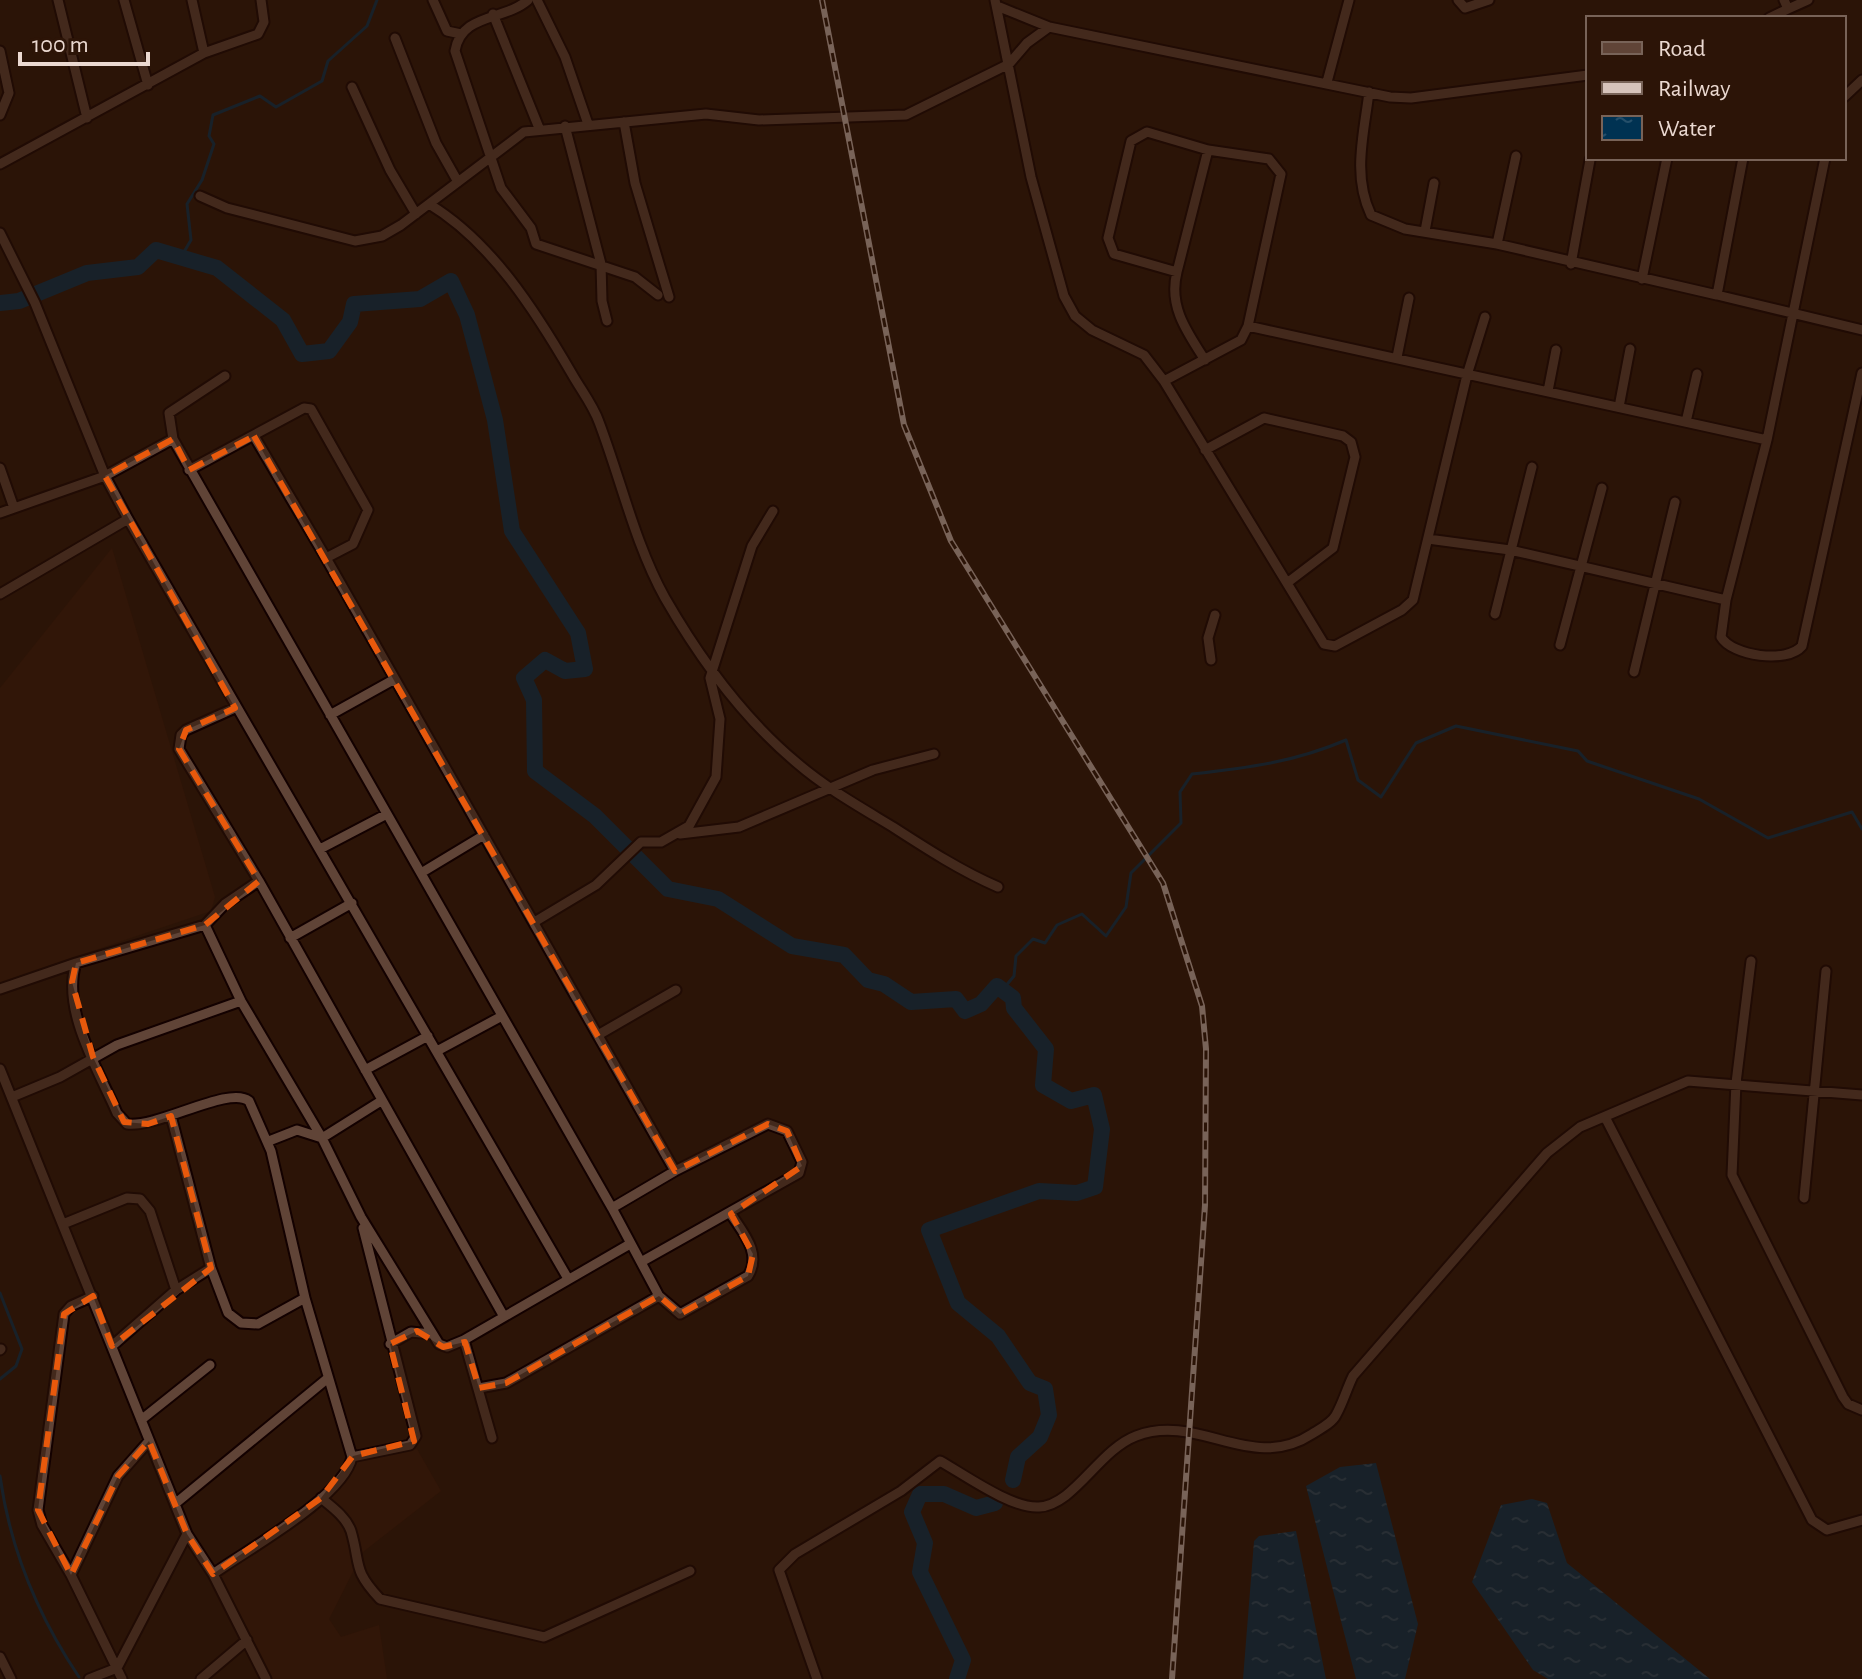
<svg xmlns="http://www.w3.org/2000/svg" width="1862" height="1679" font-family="'Alegreya Sans',sans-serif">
<defs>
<pattern id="water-ripples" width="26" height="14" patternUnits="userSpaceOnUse" patternTransform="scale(2)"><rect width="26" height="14" fill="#003252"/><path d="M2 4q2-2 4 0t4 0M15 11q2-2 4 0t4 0" fill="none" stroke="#254f6a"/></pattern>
</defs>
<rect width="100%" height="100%" fill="#2c1407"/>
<!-- built -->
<path fill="#381909" d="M112 548 215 897 211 911 0 982V688Z
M417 1449 441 1491 363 1552 329 1619 341 1637 379 1625 387 1679H267L216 1581 319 1504 355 1462Z"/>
<!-- water -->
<path fill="url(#water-ripples)" d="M1376 1463 1418 1624 1405 1679H1356L1306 1486 1340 1467Z
M1532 1499 1547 1503 1567 1563 1710 1679H1548L1533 1670 1472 1582 1501 1505Z
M1296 1531 1326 1679H1243L1254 1541 1259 1536Z"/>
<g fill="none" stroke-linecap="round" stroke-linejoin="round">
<!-- stream -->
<path stroke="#003252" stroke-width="3" d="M181 257 191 240 187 204 202 180 214 144 209 136 213 115 260 96 276 107 322 81 328 61 367 26 377 0
M1004 988 1014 976 1016 956 1033 939 1045 943 1057 925 1082 914 1106 936 1126 907 1131 873 1181 823 1180 792 1192 774C1247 768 1295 762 1346 740L1358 780 1381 797 1416 743 1456 726 1578 751 1587 761 1699 799 1768 838 1852 812 1862 829
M0 1293 22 1349 16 1366 0 1379
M0 1476C10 1549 38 1616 79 1677"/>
<!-- river -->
<path stroke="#003252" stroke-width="16" d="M0 303 19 301 87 273 138 267 156 250 217 268 283 320 302 354 329 351 350 322 354 304 420 299 451 281 467 315 495 420 512 531 578 633 585 669 565 671 545 660 524 678 534 700 535 771 595 816 668 889 718 899 792 946 844 955 868 980 884 984 911 1002 956 999 965 1011 981 1004 997 986 1013 998 1014 1008 1046 1049 1043 1085 1071 1101 1094 1095 1102 1129 1095 1187 1077 1193 1039 1191 929 1230 958 1303 998 1336 1030 1383 1045 1389 1049 1415 1040 1437 1018 1457 1013 1480
M957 1679 963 1660 920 1572 925 1543 912 1512 920 1494H944L976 1508 995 1503"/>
<!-- minor casing -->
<g stroke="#130100" stroke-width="13">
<path id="minor" d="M58 0 87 118
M124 0 148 85
M192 0 204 53
M433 0 447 31 461 34
M528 0C504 21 461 13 455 51L501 188 531 228 536 244 635 277 658 295
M537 0 565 57 588 124
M995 0 1031 177 1064 296 1075 316 1092 330 1144 355 1164 381 1324 644 1335 646 1402 610 1413 600 1467 375 1485 317
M1458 0 1465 8 1489 0
M1784 0 1788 9 1808 0
M997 6 1049 27 1390 97 1411 98 1588 75
M493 14 539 128
M1769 18 1788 9
M395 38 436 143 458 182
M0 51 9 93 0 115
M1327 82 1349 0
M352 87 390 170 416 214
M1369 92C1364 134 1352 175 1371 215L1405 229 1497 244 1717 295
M1844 97 1862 80
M624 122 635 183 669 297
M565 126 601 264 602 301 607 321
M1743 158 1717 295 1862 330
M1825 158 1767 440 1726 600 1721 637C1732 656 1787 664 1802 646L1862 373
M0 164 204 53 258 34 264 22 261 0
M200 196 227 208 355 241 382 236 401 225 524 132 706 114 759 120 906 115 1009 64 1027 43 1049 27
M429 204C492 242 536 312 572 374 581 390 593 405 599 422 621 480 635 544 665 598 700 659 743 718 797 763 826 788 860 807 893 827 927 849 961 871 998 887
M1425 231 1434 183
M0 233 35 303 105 476 128 519 567 1277
M1497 244 1516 156
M1571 264 1590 160
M1177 272C1168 306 1187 332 1205 360
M1642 279 1667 158
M1248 326 1767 440
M1397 357 1409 298
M1164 381 1241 340 1248 326 1281 174 1269 159 1208 150 1147 132 1131 141 1108 238 1114 254 1177 272 1208 150
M1548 391 1556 350
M1619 407 1630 349
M1686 422 1697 374
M254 436 326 558
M173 439 612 1208 659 1296 680 1314 748 1276C762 1253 743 1233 731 1214
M1205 450 1264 418 1343 436 1351 442 1355 457 1333 548 1287 583
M0 468 14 508
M189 470 304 408 311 409 368 510 353 544 326 558 675 1171 768 1124 787 1131 802 1162 799 1173 641 1262
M0 513 105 476 173 439 169 413 225 376
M1428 539 1510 550 1726 600
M0 594 128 519
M1495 614 1532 467
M1560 645 1602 488
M1211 660 1208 638 1215 615
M1634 672 1675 502
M235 708 186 730 181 735 179 749 259 881
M330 715 393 680
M680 834 739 827 873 770 934 754
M320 849 385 815
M421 873 484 835
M536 921 596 885 641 842H661L689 826 716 777 720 719 710 678 752 546 773 511
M205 925 76 963C61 1010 99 1071 117 1113L127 1124C159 1128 229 1085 249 1101L271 1151 305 1298 352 1457C344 1497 248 1549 213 1574
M290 938 352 903
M1751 961 1736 1083 1732 1175 1843 1397 1848 1404 1862 1410
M0 989 76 963
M598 1035 676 990
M437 1051 502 1016
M0 1069 187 1534 213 1574 266 1679
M365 1070 428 1036
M12 1097 60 1077 117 1045 241 1001
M171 1116 211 1268 228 1313 241 1323 258 1324 305 1298
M1605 1117 1812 1520 1827 1530 1862 1520
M322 1138 381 1101
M269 1141 297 1130 322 1138
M1804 1198 1826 971
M612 1208 675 1171
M63 1224 127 1198 140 1199 150 1211 176 1290
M93 1296 71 1306 64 1314 38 1510 42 1525 71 1575 122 1679
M503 1315 259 881 225 904 205 925 241 1001 322 1138 361 1217 439 1344 447 1347 464 1340 630 1244
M464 1340 492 1438
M390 1344 411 1332 431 1334
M112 1346 176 1290 211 1268
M0 1350 1 1349
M479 1388 506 1383 659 1296
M141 1420 210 1365
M352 1457 410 1445 416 1436 363 1228
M321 1498C332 1507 346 1517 351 1531 361 1565 352 1569 380 1599L544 1637 690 1571
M176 1503 328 1378
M71 1575 118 1476 149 1441
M0 1657 11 1679
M89 1679 117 1668 187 1534
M201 1679 247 1640
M817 1679 779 1570 795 1554 901 1491 940 1461C965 1475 1012 1509 1039 1507 1074 1505 1099 1450 1136 1436 1199 1412 1251 1474 1312 1434 1320 1429 1332 1423 1336 1415 1343 1403 1347 1388 1353 1376L1547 1153 1580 1127 1688 1081 1862 1095"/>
</g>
<!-- minor -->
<use href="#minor" stroke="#604437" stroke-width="9"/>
<!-- rail casing -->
<g stroke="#d6c3bb" stroke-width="6">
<path id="rail" d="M822 0 904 425 951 541 1163 883 1202 1006 1206 1049 1205 1205 1172 1679"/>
</g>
<!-- rail -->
<use href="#rail" stroke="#2c1407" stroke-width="3" stroke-dasharray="9" stroke-linecap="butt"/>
</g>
<!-- marked area -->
<path d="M0 0H1862V1679H0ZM254 436 675 1171 768 1124 787 1131 802 1166 731 1214 753 1254 748 1276 680 1314 659 1296 506 1383 479 1388 465 1342 443 1347 417 1331 390 1344 414 1441 353 1456 321 1498 213 1574 187 1534 149 1441 118 1476 71 1575 38 1510 64 1314 93 1296 112 1346 211 1268 171 1116 148 1124 124 1122 93 1057 72 982 76 963 205 925 259 881 179 749 186 730 235 708 105 476 173 439 189 470Z" fill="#2c1407" fill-opacity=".55" fill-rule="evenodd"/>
<path fill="none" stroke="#e8590c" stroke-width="6" stroke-dasharray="16 10" stroke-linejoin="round" d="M254 436 675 1171 768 1124 787 1131 802 1166 731 1214 753 1254 748 1276 680 1314 659 1296 506 1383 479 1388 465 1342 443 1347 417 1331 390 1344 414 1441 353 1456 321 1498 213 1574 187 1534 149 1441 118 1476 71 1575 38 1510 64 1314 93 1296 112 1346 211 1268 171 1116 148 1124 124 1122 93 1057 72 982 76 963 205 925 259 881 179 749 186 730 235 708 105 476 173 439 189 470Z"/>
<!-- legend -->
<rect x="1586" y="16" width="260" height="144" fill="#2c1407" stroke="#786358" stroke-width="2"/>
<rect x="1602" y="42" width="40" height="12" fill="#604437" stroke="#786358" stroke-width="2"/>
<text x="1658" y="56" font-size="24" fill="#ebd9d1">Road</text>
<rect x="1602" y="82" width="40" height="12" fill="#d6c3bb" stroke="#786358" stroke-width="2"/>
<text x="1658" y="96" font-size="24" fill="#ebd9d1">Railway</text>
<rect x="1602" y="116" width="40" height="24" fill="url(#water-ripples)" stroke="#786358" stroke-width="2"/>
<text x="1658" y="136" font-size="24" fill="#ebd9d1">Water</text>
<!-- scale -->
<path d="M20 52v12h128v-12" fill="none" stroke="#ebd9d1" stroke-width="4"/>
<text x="32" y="52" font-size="24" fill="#ebd9d1" stroke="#2c1407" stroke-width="6" paint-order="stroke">100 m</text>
</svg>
